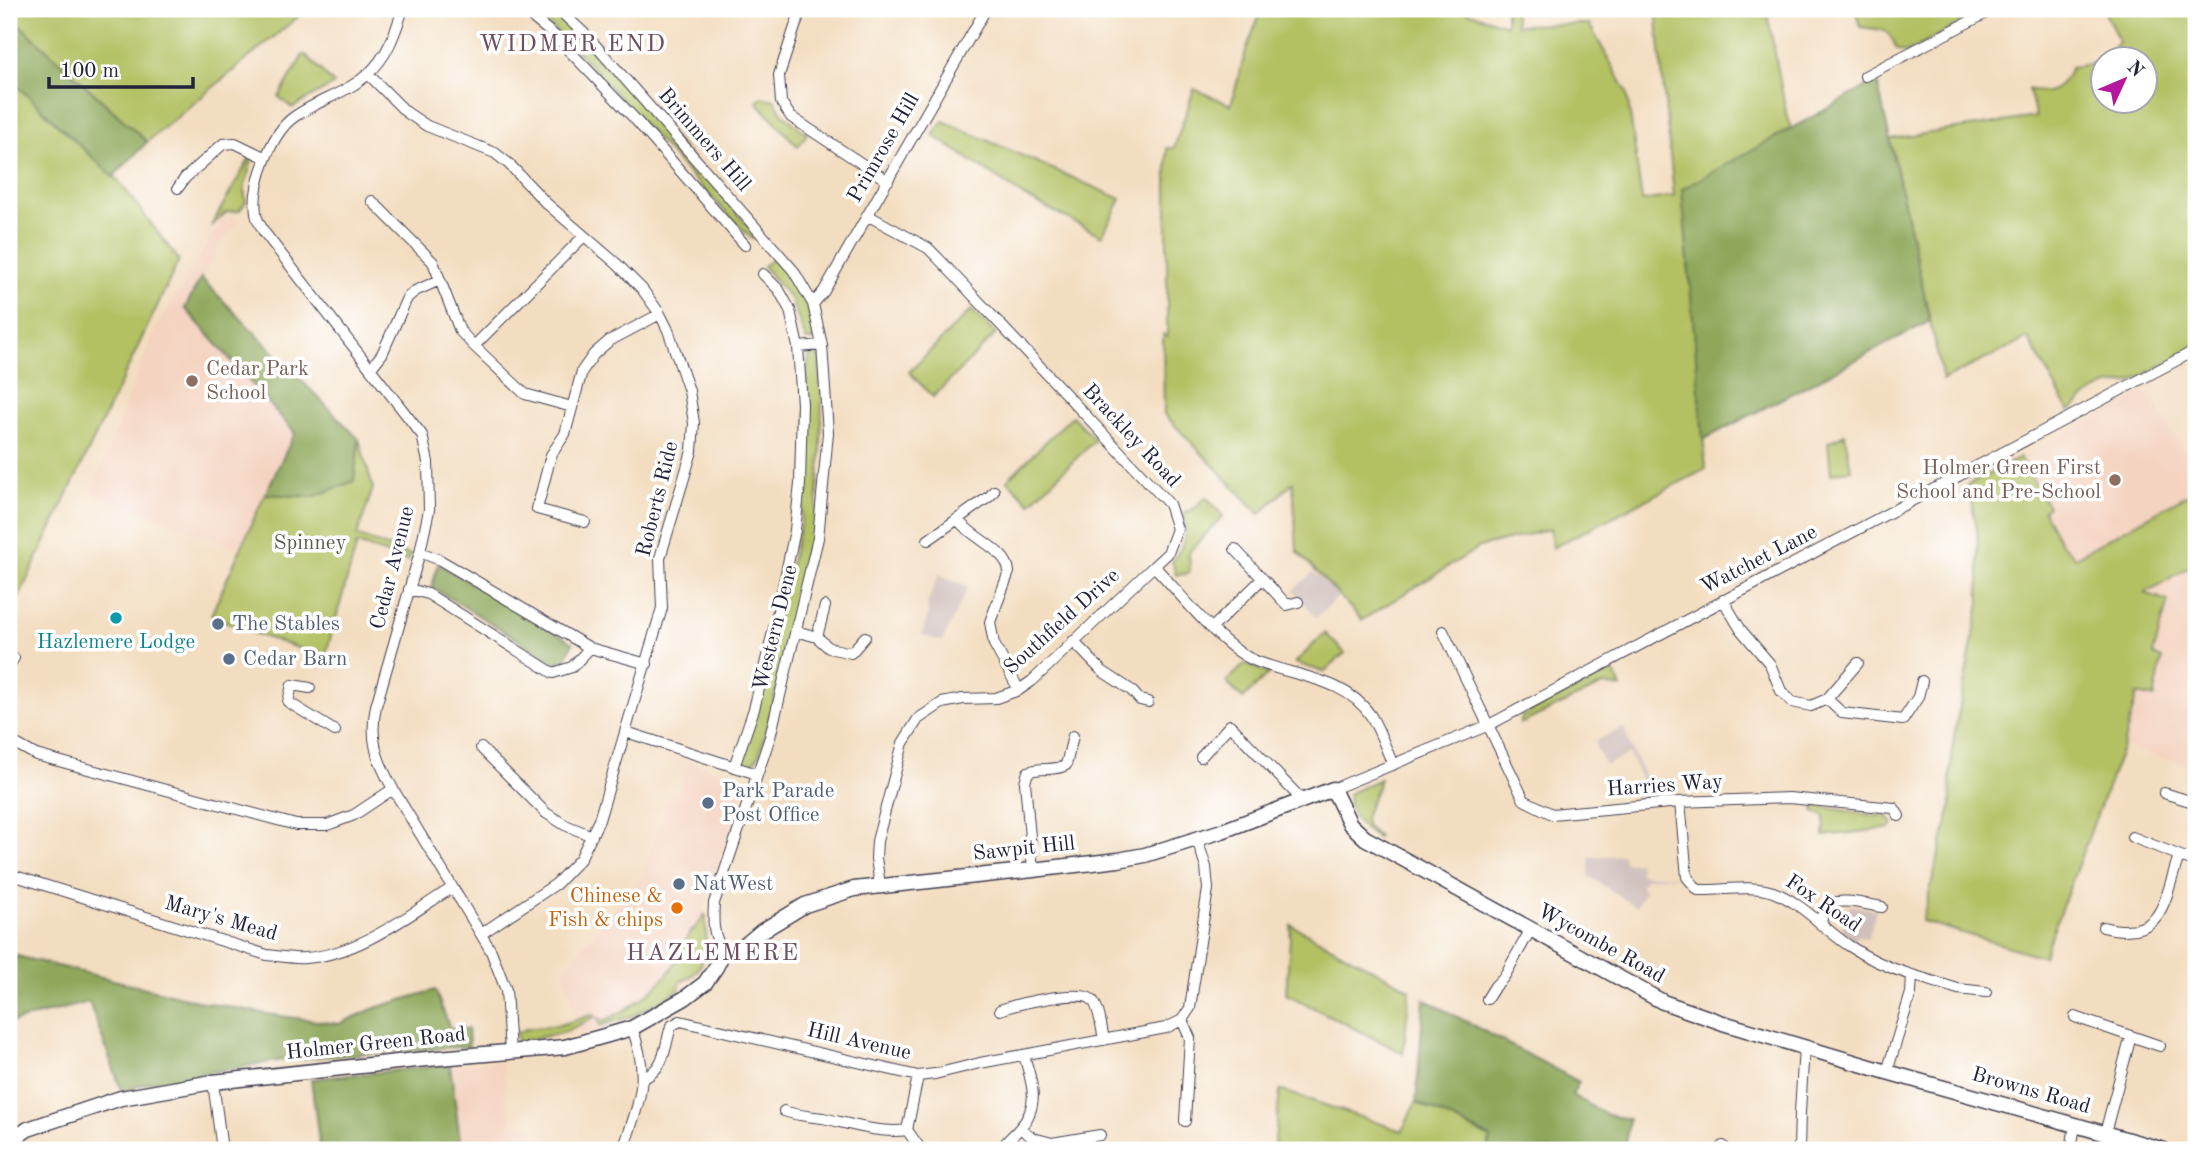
<svg xmlns="http://www.w3.org/2000/svg" width="2205" height="1159" font-family="'Old Standard TT',serif">
<rect width="100%" height="100%" fill="#fff"/>
<filter id="ink" filterUnits="userSpaceOnUse"><feTurbulence type="fractalNoise" baseFrequency=".0143" numOctaves="2"/><feDisplacementMap in="SourceGraphic" scale="14" xChannelSelector="R" yChannelSelector="G"/><feConvolveMatrix kernelMatrix="1 2 1 2 8 2 1 2 1" color-interpolation-filters="sRGB"/></filter>
<filter id="wash" filterUnits="userSpaceOnUse"><feTurbulence type="fractalNoise" baseFrequency=".00686" numOctaves="4" result="noise"/><feDisplacementMap in="SourceGraphic" scale="28" xChannelSelector="R" yChannelSelector="G"/><feGaussianBlur stdDeviation="1.57" result="paint"/><feColorMatrix in="noise" values="0 0 0 0 0 0 0 0 0 0 0 0 0 0 0 0 0 1.4 0 .05"/><feComposite in="paint" operator="in"/></filter>
<g filter="url(#wash)">
<rect width="100%" height="100%" fill="#f3ddc0"/>
<!-- built -->
<path fill="#f4d3c0" d="M235 214 240 225 226 236 185 308 295 433 265 494 241 549 91 493 156 328 221 221Z
M2147 391 2196 470V490L2075 557 2062 545 2043 510 2047 506 2020 458Z
M2196 563V768L2123 746 2137 693 2162 659 2153 656 2144 593Z
M689 761 744 779 745 785 704 907 708 948 703 968 679 992 636 1016 581 1035 563 970 642 877 671 791 678 793Z
M502 1061 511 1125 531 1124 533 1137 461 1147 450 1065Z"/>
<!-- industrial -->
<path fill="#d0c0bc" d="M1313 572 1339 596 1316 618 1293 590Z
M939 574 968 587 942 642 922 635 928 613 927 604Z
M1624 727 1631 748 1654 795H1649L1629 754 1605 765 1596 748V741Z
M1623 855 1624 863 1639 862 1640 874 1680 876 1646 878 1640 886 1645 891 1636 907 1589 876V857Z
M1850 905 1876 910 1868 938 1857 936 1855 941 1841 931Z"/>
<!-- green -->
<path fill="#b3c164" stroke="#6a7250" stroke-width="2" fill-rule="evenodd" d="M9 9H303L305 11 147 142 9 15Z
M531 9H554L568 21 688 154 756 236 752 239 687 172 570 43Z
M1262 9H1459L1506 25V9H1514L1516 25 1589 24 1627 92 1642 201 1674 196 1656 9H1777L1767 11 1787 118 1791 128 1682 190 1706 469 1552 548 1550 529 1480 547 1362 620 1297 551 1293 482 1260 514 1164 414 1163 334 1167 337V148H1174L1194 89 1231 105 1246 50Z
M1855 9H1987L1906 53 1897 49C1887 26 1884 31 1860 27Z
M2103 9H2196V347L2129 383 2108 385 2093 392 2069 411 2028 338 1943 380 1890 139 2036 117 2029 89C2034 90 2042 93 2047 92 2058 90 2068 77 2071 67L2098 63 2119 41ZM2104 60H2146V102H2104Z
M303 55H306L334 84 292 108 279 97Z
M9 78 116 178 179 260 17 601 9 595Z
M761 97 775 100 782 113 807 134 798 147 757 102Z
M943 121 1121 199 1102 236 1025 197 933 135Z
M250 158 252 160 244 189 246 202 239 211 227 212 211 226Z
M776 257 802 294 817 332 814 340H806L791 299 763 266Z
M971 310 996 334 933 397 909 372Z
M811 353 819 356 822 400 821 453 815 532 774 699 759 755 751 766 744 762 742 757 801 522 807 432 806 369Z
M1072 416 1095 440 1030 503 1007 480Z
M1845 434 1851 469 1831 474 1828 442Z
M359 439 373 488 357 536 410 555 408 561 357 544 325 657 253 633 211 615 265 494 313 497 353 481Z
M2020 458 2048 506 2043 510 2062 545 2075 557 2196 490V563L2145 593 2168 601 2153 655 2162 659 2154 698 2137 694 2123 746 2043 957 1922 921 1951 807 1950 775 1954 736 1980 603 1977 528 1967 485Z
M1206 497 1223 516 1189 552 1190 571 1186 574 1176 575 1172 561C1185 547 1188 531 1184 512L1192 510Z
M1325 633 1345 653 1324 672 1295 663Z
M1245 664 1269 673 1243 699 1226 682Z
M1613 671 1621 688 1603 685 1520 724 1522 716Z
M1380 779 1365 817 1366 826 1378 837 1377 838C1360 828 1348 815 1348 794Z
M1818 806 1871 815 1887 816 1893 823 1891 828 1824 836 1825 815 1815 813 1814 809Z
M704 915H706C706 942 711 970 680 982L679 990 635 1015 600 1026 598 1018 603 1021C628 1011 657 990 673 967 680 956 683 943 691 932 697 925 699 925 704 915Z
M1291 925 1410 989 1403 1053 1286 994Z
M594 1014 595 1017 565 1032 518 1042 516 1033 526 1029 560 1025Z
M1280 1090 1402 1131 1416 1102 1490 1138 1488 1150H1274Z"/>
<!-- forest -->
<path fill="#8ea75a" stroke="#58644a" stroke-width="2" d="M9 15 147 142 113 177 9 78Z
M1877 81 1930 321 1703 440 1682 189Z
M201 278 359 439 354 481 313 497 265 494 295 433 185 308Z
M438 564 573 643 565 660 554 662 432 587Z
M9 954 198 1001 267 1014 339 1024 375 1008 435 990 450 1028 468 1029 469 1046 282 1060 147 1083 122 1092 89 1002 9 1023Z
M1424 999 1579 1082 1572 1095 1608 1115 1629 1119 1625 1150H1488L1490 1137 1416 1102Z
M450 1065 461 1147 499 1141 500 1150H320L311 1079Z"/>
</g>
<g filter="url(#ink)">
<g fill="none" stroke-linecap="round" stroke-linejoin="round">
<!-- street casing -->
<g stroke="#413e4f" stroke-width="12">
<path id="street" d="M403 9C395 33 388 56 368 74 347 93 318 100 294 117 271 133 252 185 256 213 256 219 261 226 264 232L422 435 428 462 429 510 420 552 376 706C369 740 377 760 393 789L491 951 506 990 510 1052
M522 9 555 36 634 118 745 245
M558 9 589 38 793 270 813 304 822 345 828 433 818 538 770 737 714 903C713 920 712 937 724 951
M801 9 779 75 781 102 791 117 888 181
M368 74 406 112 427 126 495 153 509 164 546 203 617 264 642 289 660 314 668 330 689 391 694 423 692 451 660 558 662 608 599 820 580 859 556 884 481 934
M1865 76 1994 9
M178 188 185 178 223 144 235 143 266 158
M372 201 433 262 460 331 474 346 525 394 572 407
M867 215 928 248 938 258 1169 504 1177 529 1168 553 1154 566C1180 593 1218 643 1251 659 1290 677 1345 676 1371 716 1380 731 1386 749 1393 765
M813 304 824 291 986 9
M474 346 584 236
M798 347 822 345
M371 368 382 354 407 298 415 291 440 280
M957 519C971 538 1008 550 1009 572L990 622 994 644 1019 690
M585 522 537 509 551 455 565 434 582 371 594 354 609 341 660 314
M928 540 990 496 994 491
M1235 549 1287 605 1298 602
M420 552 440 560 590 648 647 664
M409 589 428 594 553 673 572 667 590 648
M1723 600 1741 630 1770 664 1781 691 1792 702 1811 706 1827 699 1842 713 1903 720 1918 697 1922 681
M1212 628 1262 579
M796 631 817 637 829 648 851 653 865 637
M1443 631 1524 800 1552 814 1680 802 1789 798 1894 808 1899 816
M817 637 825 606
M1073 641 1102 671 1131 690 1140 700 1148 702
M9 665 14 658
M310 688 292 685 288 702 335 731
M1827 699 1858 663
M626 732 757 774
M9 740 36 755 296 825H327L354 815 393 789
M481 748 546 813 565 825 592 836
M1201 757 1230 725 1303 801
M734 767 754 709 776 620 795 530 800 484 802 404 798 347 790 310 779 290 763 274
M1333 789 1489 725 2196 350
M2164 793 2196 803
M1680 802 1687 877 1698 890C1722 891 1750 884 1773 892 1801 902 1824 929 1848 945 1868 959 1889 968 1912 975L1911 993 1887 1072
M2132 837 2196 862
M1033 870 1025 782 1028 772C1041 766 1054 772 1066 765L1073 736
M9 874 267 955C279 956 293 959 305 958 360 954 407 916 452 888
M880 885 876 858 877 841 903 743 918 719 942 703 963 699 996 698 1019 690 1032 681 1154 566
M1821 925C1822 919 1822 912 1825 908 1835 895 1868 905 1882 907
M2103 927C2164 942 2163 902 2179 856
M1912 975 1958 989 1986 992
M1487 999 1495 986 1504 977 1531 929
M1000 1010C1016 1004 1079 989 1091 999 1099 1004 1102 1031 1104 1040
M2075 1017 2160 1046
M918 1076 907 1130 919 1147V1150
M643 1079C666 1066 664 1050 671 1026L680 1021 918 1076 935 1074 980 1063 1166 1028 1182 1020
M213 1082 222 1150
M784 1111C797 1116 809 1116 823 1118 850 1124 880 1134 907 1130
M1185 1121 1190 1038 1182 1020 1190 1008 1208 889 1206 867 1197 839
M1020 1128 1033 1138 1052 1143 1100 1135
M2105 1133 2131 1036
M1723 1146 1725 1150
M623 1150C639 1102 651 1078 632 1028
M1001 1150C1005 1141 1012 1137 1019 1129 1041 1106 1032 1082 1024 1056
M1799 1150 1800 1112 1804 1047
M2071 1150 2075 1125"/>
</g>
<!-- secondary casing -->
<g stroke="#413e4f" stroke-width="17">
<path id="secondary" d="M9 1142 28 1129 121 1098 213 1082 416 1060 565 1047 608 1035 632 1028 685 998 705 983 716 967 724 951H738L762 931 805 905 854 889 1033 870 1118 860 1145 855 1222 831 1333 789 1350 824 1365 838 1663 1002 1723 1023 1887 1072 2164 1150"/>
</g>
<!-- street -->
<use href="#street" stroke="#fff" stroke-width="10"/>
<!-- secondary -->
<use href="#secondary" stroke="#fff" stroke-width="14"/>
</g>
</g>
<!-- markers -->
<g fill="#8d6e63" stroke="#fff" stroke-width="2.5">
<circle cx="192" cy="381" r="7"/>
<circle cx="2115" cy="480" r="7"/>
</g>
<circle fill="#0f9aa8" stroke="#fff" stroke-width="2.5" cx="116" cy="618" r="7"/>
<g fill="#5c6f8a" stroke="#fff" stroke-width="2.5">
<circle cx="218" cy="624" r="7"/>
<circle cx="229" cy="659" r="7"/>
<circle cx="708" cy="803" r="7"/>
<circle cx="679" cy="884" r="7"/>
</g>
<circle fill="#e8710a" stroke="#fff" stroke-width="2.5" cx="677" cy="908" r="7"/>
<g text-anchor="middle" dominant-baseline="central" stroke-width="7" stroke-linejoin="round" paint-order="stroke">
<!-- street labels -->
<g font-size="21" fill="#22223b" stroke="#fff">
<text transform="translate(704 140) rotate(49)">Brimmers Hill</text>
<text transform="translate(884 148) rotate(-60)">Primrose Hill</text>
<text transform="translate(1131 436) rotate(47)">Brackley Road</text>
<text transform="translate(658 499) rotate(-76)">Roberts Ride</text>
<text transform="translate(1759 560) rotate(-27)">Watchet Lane</text>
<text transform="translate(393 568) rotate(-76)">Cedar Avenue</text>
<text transform="translate(1062 622) rotate(-42)">Southfield Drive</text>
<text transform="translate(776 628) rotate(-76)">Western Dene</text>
<text transform="translate(1665 786) rotate(-4)">Harries Way</text>
<text transform="translate(1024 849) rotate(-6)">Sawpit Hill</text>
<text transform="translate(1823 904) rotate(34)">Fox Road</text>
<text transform="translate(221 919) rotate(16)">Mary's Mead</text>
<text transform="translate(1601 944) rotate(29)">Wycombe Road</text>
<text transform="translate(859 1042) rotate(13)">Hill Avenue</text>
<text transform="translate(376 1044) rotate(-6)">Holmer Green Road</text>
<text transform="translate(2031 1091) rotate(16)">Browns Road</text>
</g>
<!-- education labels -->
<g font-size="21" fill="#785e54" stroke="#fff" text-anchor="start">
<text x="206" y="369">Cedar Park<tspan x="206" dy="24">School</tspan></text>
<text x="2101" y="468" text-anchor="end">Holmer Green First<tspan x="2101" dy="24">School and Pre-School</tspan></text>
</g>
<!-- park labels -->
<g font-size="21" fill="#555a49" stroke="#fff">
<text x="310" y="543">Spinney</text>
</g>
<!-- service labels -->
<g font-size="21" fill="#4e5e75" stroke="#fff" text-anchor="start">
<text x="232" y="624">The Stables</text>
<text x="243" y="659">Cedar Barn</text>
<text x="722" y="791">Park Parade<tspan x="722" dy="24">Post Office</tspan></text>
<text x="693" y="884">NatWest</text>
</g>
<!-- culture labels -->
<g font-size="21" fill="#0d838f" stroke="#fff">
<text x="116" y="642">Hazlemere Lodge</text>
</g>
<!-- food labels -->
<g font-size="21" fill="#c56008" stroke="#fff" text-anchor="end">
<text x="663" y="896">Chinese &amp;<tspan x="663" dy="24">Fish &amp; chips</tspan></text>
</g>
<!-- quarter labels -->
<g font-size="24" letter-spacing="2" fill="#6e4f5f" stroke="#fff">
<text x="573" y="45">WIDMER END</text>
<text x="713" y="954">HAZLEMERE</text>
</g>
</g>
<!-- margin -->
<rect width="2205" height="1159" fill="none" stroke="#fff" stroke-width="35"/>
<!-- north arrow -->
<g transform="translate(2124 80) rotate(46)"><circle r="33" fill="#ffffff" stroke="#a7a7b1" stroke-width="2"/>
<path d="M0-5L12 26L0 18L-12 26Z" fill="#b5179e"/>
<text y="-10" font-size="19" font-weight="bold" text-anchor="middle" fill="#22223b">N</text>
</g>
<!-- scale -->
<path d="M49 77v10h144v-10" fill="none" stroke="#22223b" stroke-width="3.5"/>
<text x="60" y="77" font-size="21" fill="#22223b" stroke="#ffffff" stroke-width="5" paint-order="stroke">100 m</text>
</svg>
